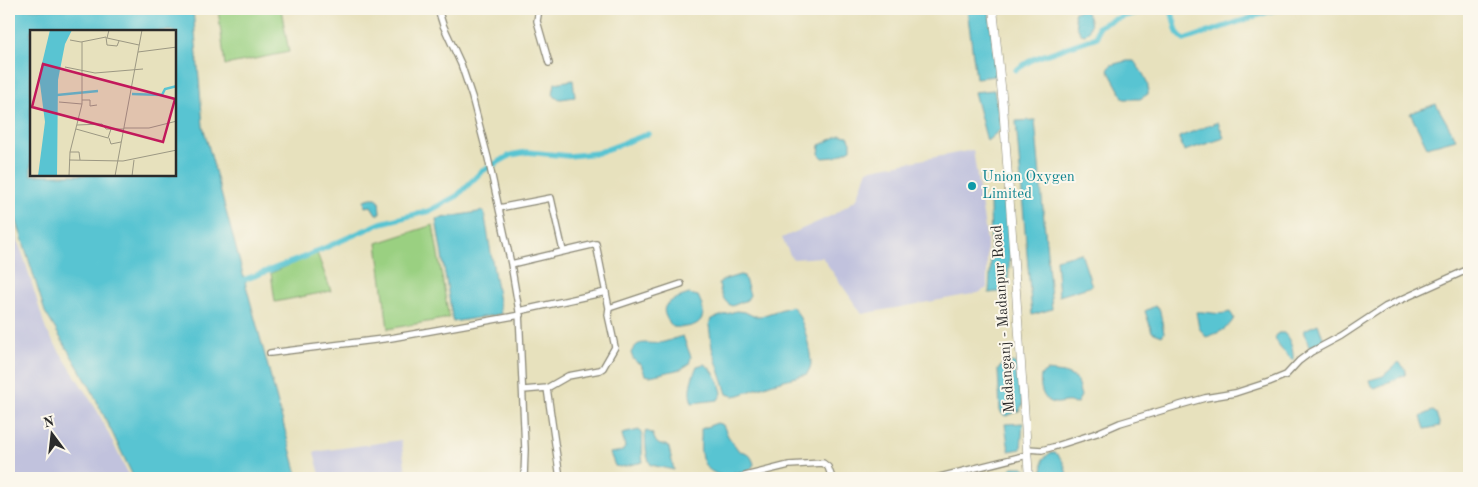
<svg xmlns="http://www.w3.org/2000/svg" width="1478" height="487" font-family="'Old Standard TT',serif">
<rect width="100%" height="100%" fill="#fbf7ec"/>
<filter id="ink" filterUnits="userSpaceOnUse"><feTurbulence type="fractalNoise" baseFrequency=".02" numOctaves="2"/><feDisplacementMap in="SourceGraphic" scale="10" xChannelSelector="R" yChannelSelector="G"/><feConvolveMatrix kernelMatrix="1 2 1 2 8 2 1 2 1" color-interpolation-filters="sRGB"/></filter>
<filter id="wash" filterUnits="userSpaceOnUse"><feTurbulence type="fractalNoise" baseFrequency=".0096" numOctaves="4" result="noise"/><feDisplacementMap in="SourceGraphic" scale="20" xChannelSelector="R" yChannelSelector="G"/><feGaussianBlur stdDeviation="1.12" result="paint"/><feColorMatrix in="noise" values="0 0 0 0 0 0 0 0 0 0 0 0 0 0 0 0 0 1.4 0 .05"/><feComposite in="paint" operator="in"/></filter>
<g filter="url(#wash)">
<rect width="100%" height="100%" fill="#e7e1bd"/>
<!-- industrial -->
<path fill="#c1c2dd" d="M973 150 987 241V288L978 293 862 314 822 257 792 259 782 238 833 215 857 199 867 170Z
M9 218 24 258 46 330 98 412 130 478H9Z
M401 440 407 478H321L314 452Z"/>
<!-- green -->
<path fill="#9ad081" stroke="#627e56" d="M218 9H281L289 52 225 65Z
M433 225 449 318 388 329 377 243Z
M317 253 331 291 275 302 271 273Z"/>
<!-- water -->
<path fill="#59c4d2" stroke="#42787e" fill-rule="evenodd" d="M9 9H193L203 126 298 478H134L90 387 45 312 9 196ZM31 31H175V175H31Z
M967 9H989L996 76 976 78Z
M1082 9C1091 15 1094 27 1085 35L1081 34 1077 27 1074 15 1075 12Z
M1126 61H1134C1141 71 1150 81 1148 94L1140 99H1124L1108 70 1111 65Z
M573 80 575 97 561 99 556 98 553 94 555 83Z
M994 90 1001 129 987 141 974 92Z
M1436 104 1456 139 1427 147 1410 113Z
M1035 120 1052 309 1032 315 1016 121Z
M1218 122 1224 138 1184 151 1179 137Z
M840 135 848 136 851 142V149L835 157 823 158 819 154 820 145Z
M1005 197C1015 220 1009 265 1007 291L989 293 991 257 990 199Z
M371 198H376L379 200 380 214H376L371 206 365 207 364 200Z
M484 211 501 314 453 322 436 219Z
M1081 253 1092 286 1059 296 1056 259Z
M740 275 744 276 750 295 747 300 732 306C723 302 720 292 719 283L723 280Z
M689 294 698 296C711 321 697 329 673 327 654 305 669 301 689 294Z
M792 306C803 316 810 347 811 363 811 367 809 370 807 374L773 383 739 395 733 396 727 394 712 348 709 325 711 319 736 311 745 312 753 316H761Z
M1155 306 1159 308 1160 311 1164 333 1162 336 1152 332 1145 311Z
M1196 312C1208 311 1218 316 1230 312L1234 318C1228 330 1218 333 1206 337L1199 328Z
M1318 324 1324 340 1309 347 1304 330Z
M1278 333H1284C1291 340 1294 352 1293 361L1281 349 1275 338Z
M683 336 691 357 689 364 681 369 650 376 645 375 641 364C634 362 633 359 631 353 638 338 647 345 659 343 667 342 675 338 683 336Z
M1013 362 1017 366V377L1023 404 1019 411 1006 416 1002 414 1000 410 998 370 1001 366Z
M1399 362 1406 370 1405 375 1375 388 1372 386 1370 380 1383 376Z
M704 364C714 369 720 383 722 393L718 400 692 403C687 390 692 378 697 366Z
M1047 371 1064 373 1076 378 1081 396 1077 403 1074 404C1068 399 1062 404 1054 403 1042 401 1039 385 1041 375Z
M1433 411 1436 413 1440 426 1425 429 1421 417 1427 413Z
M717 423 723 425 728 436 739 451C748 452 751 455 754 464 746 481 712 480 704 463 698 451 702 441 701 429Z
M1023 423 1021 449 1009 451 1005 424Z
M639 430C646 438 640 451 643 462L621 467 615 466 610 453 623 451 625 447 622 434Z
M646 431 652 433 656 442 660 445H667L669 448 674 470 651 465C645 455 646 444 645 433Z
M1050 453H1056C1064 461 1066 467 1067 478H1042L1043 459Z
M1013 467H1023L1026 469 1029 478H1010L1008 471Z"/>
<g fill="none" stroke-linecap="round" stroke-linejoin="round">
<!-- canal -->
<path stroke="#59c4d2" stroke-width="5.5" d="M1171 9 1177 32 1184 40 1277 9
M1016 70 1033 59 1097 37 1098 27C1113 17 1132 15 1149 9
M238 282 302 258 381 223 429 211 457 196 482 171 511 155 527 152 569 156 597 153 648 134"/>
</g>
</g>
<g filter="url(#ink)">
<g fill="none" stroke-linecap="round" stroke-linejoin="round">
<!-- minor casing -->
<g stroke="#898674" stroke-width="8">
<path id="minor" d="M438 9 443 25 461 64 472 97 488 158 511 264 519 311 525 449 524 478
M539 9 537 21 549 63
M499 208 551 198 563 251
M511 264 596 244 609 308 681 284
M519 311 606 292
M270 353 391 338 520 315
M547 388 560 478H558
M523 390 547 388 568 376 600 370 603 368 615 347 608 315 609 308
M1027 449 1042 450 1053 447 1097 433 1120 423 1180 405 1205 398 1235 393 1269 382 1286 375 1299 361 1311 352 1341 336 1385 307 1469 269
M737 478 789 465 823 463 828 467 832 478
M936 478 1027 455"/>
</g>
<!-- major casing -->
<g stroke="#898674" stroke-width="9">
<path id="major" d="M993 9 1003 105 1029 478"/>
</g>
<!-- minor -->
<use href="#minor" stroke="#fff" stroke-width="5.5"/>
<!-- major -->
<use href="#major" stroke="#fff" stroke-width="8"/>
</g>
</g>
<!-- markers -->
<circle fill="#0f9aa8" stroke="#fbf7ec" stroke-width="2" cx="972" cy="186" r="5"/>
<g text-anchor="middle" dominant-baseline="central" stroke-width="4" stroke-linejoin="round" paint-order="stroke">
<!-- culture labels -->
<g font-size="15" fill="#0d838f" stroke="#fbf7ec" text-anchor="start">
<text x="982" y="177">Union Oxygen<tspan x="982" dy="17">Limited</tspan></text>
</g>
<!-- street labels -->
<g font-size="15" fill="#2b2b2b" stroke="#fbf7ec">
<text transform="translate(1004 319) rotate(-94)">Madanganj - Madanpur Road</text>
</g>
</g>
<!-- overview -->
<g transform="translate(30 30)">
<rect width="146" height="146" fill="#e7e1bd"/>
<path d="M20 0H42L35 14 28 50 27 146H8L15 92 9 46Z" fill="#59c4d2"/>
<path fill="none" stroke="#59c4d2" stroke-width="2.5" d="M102 64 132 65 135 59 147 56M27 65 68 61"/>
<path fill="none" stroke="#9c9883" stroke-width="1" d="M79 0 77 8 109 15M40 10 51 12 76 7 77 15 87 16 89 11M108 22 147 17M35 37 65 43 113 39M52 70H60V76L67 75M29 72 52 74M47 95 72 94 76 99H94M94 98H119L147 91M46 99 78 108 81 99M79 108 81 114 91 112M40 122H49L50 130M39 130 93 131 147 120M39 146 40 122 52 74V12M85 146 112 0M102 146 104 130"/>
<path fill="#c2185b" fill-opacity="0.15" stroke="#c2185b" stroke-width="2.5" d="M13 34 145 69 133 112 2 77Z"/>
<rect width="146" height="146" fill="none" stroke="#2b2b2b" stroke-width="2.5"/>
</g>
<!-- margin -->
<rect width="1478" height="487" fill="none" stroke="#fbf7ec" stroke-width="30"/>
<!-- north arrow -->
<g transform="translate(52 434) rotate(345)" stroke="#fbf7ec" stroke-width="4" paint-order="stroke">
<path d="M0-4L9 19L0 12L-9 19Z" fill="#2b2b2b"/>
<text y="-8" font-size="14" font-weight="bold" text-anchor="middle" fill="#2b2b2b">N</text>
</g>
</svg>
